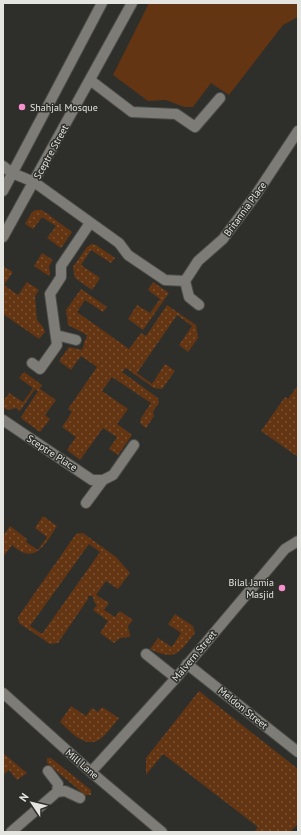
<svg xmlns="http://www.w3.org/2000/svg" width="301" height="835" font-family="'PT Sans',sans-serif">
<defs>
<pattern id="grass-dots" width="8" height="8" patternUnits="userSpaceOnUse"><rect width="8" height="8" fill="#643513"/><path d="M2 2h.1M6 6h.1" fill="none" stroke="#7a5235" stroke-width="1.8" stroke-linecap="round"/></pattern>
</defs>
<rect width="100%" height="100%" fill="#2e2e2a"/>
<!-- grass -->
<path fill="url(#grass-dots)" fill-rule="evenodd" d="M36 210H41L45 212 72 232 61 248 47 238 56 226 42 217 33 229 25 224 32 212Z
M91 244 96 245 115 258 111 263 91 250 81 265 100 278 92 290 75 278 73 267 87 247Z
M42 253 53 260 49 266 50 273 49 276 34 266Z
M3 266 13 272 4 285 18 295 27 282 39 290 35 296 37 320 43 327 45 332 39 339 3 314Z
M153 282 169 293 143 330 128 319 137 305 150 313 160 299 148 290Z
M81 289 107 307 103 312 85 300 77 312 129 349 141 333 146 336 167 305 196 325 198 338 188 352 179 345 192 326 177 315 137 373 152 384 165 364 175 371 162 389 154 388 126 368 122 372 158 398 159 403 153 411 154 416 146 428 140 423 141 418 151 403 112 377 102 391 128 409 117 424 132 435 118 455 109 449 117 437 103 428 80 460 67 450 76 437 62 427 72 412 68 409 97 367 81 356 71 370 59 361 69 347 82 350 87 335 68 325 66 310Z
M24 372 42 385 40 389 56 400 45 415 50 419 40 432 22 419 21 417 38 391 35 389 20 411 16 408 8 410 3 407V402L9 393 23 402 33 388 19 378Z
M298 385V457L261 431 285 397 288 399Z
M43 516 57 526C50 536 40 558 25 553 20 552 16 548 12 545L3 557V536L10 526 27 539 26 542 38 550 47 537 35 528Z
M83 533 116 557 130 573 118 589 106 581 96 595 109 603 104 610 115 617 120 611 133 620 128 626 130 637 120 638 114 643 100 633 108 621 93 610 97 605 94 602 93 596H88V599L58 643 50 644 19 623 18 617 76 534ZM89 544 100 552 42 634 30 626Z
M175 614 193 626 195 633C179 652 177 662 150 649L158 638 172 647 181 633 168 624Z
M199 691 298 769V824L290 832H254L258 827 163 754 146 775V758Z
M71 706 86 716 92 708 98 712 102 707 119 718C114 724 104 738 97 741 83 747 69 730 60 722Z
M3 753 27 773 17 780 9 770 3 775Z
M47 758H51L91 790V795H85L47 763Z"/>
<!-- park -->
<path fill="#643513" d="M149 3H298V17L283 25 229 95 211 83 193 107H184L166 100 148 101 113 75Z"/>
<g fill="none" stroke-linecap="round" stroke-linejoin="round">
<!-- minor casing -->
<g stroke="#4c4c48" stroke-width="12">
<path id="minor" d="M90 80 132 112 176 114 195 127 220 98
M3 166 12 173 34 182 119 243 128 255 165 280 185 281 198 261 223 239 255 196 298 131
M3 191 102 3
M3 237 132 3
M185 281 189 297 199 305
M56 335 76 340
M32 363 40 369 57 345 50 294 61 277V266L90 223
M3 420 92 480H103L113 475 134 445
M86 503 103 480
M146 654 176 678
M187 664 298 752
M3 693 91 772 162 832
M48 771 58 784 57 792
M91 772 176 678 285 549 298 541
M11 832 57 792 65 791 80 798"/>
</g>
<!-- minor -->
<use href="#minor" stroke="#7d7c77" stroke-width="10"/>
</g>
<!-- markers -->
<g fill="#f790ce" stroke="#2e2e2a" stroke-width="1.5">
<circle cx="22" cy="107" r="4"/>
<circle cx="282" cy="588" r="4"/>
</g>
<g text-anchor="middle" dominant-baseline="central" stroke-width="3" stroke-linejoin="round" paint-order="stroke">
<!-- poi labels -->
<g font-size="10" fill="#e4e4e1" stroke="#2e2e2a" text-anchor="start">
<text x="30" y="107">Shahjal Mosque</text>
<text x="274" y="582" text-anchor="end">Bilal Jamia<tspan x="274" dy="12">Masjid</tspan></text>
</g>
<!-- street labels -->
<g font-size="10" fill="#e4e4e1" stroke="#2e2e2a">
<text transform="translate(51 152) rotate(-61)">Sceptre Street</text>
<text transform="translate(245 209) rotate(-54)">Britannia Place</text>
<text transform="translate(52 453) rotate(33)">Sceptre Place</text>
<text transform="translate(194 656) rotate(-50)">Malvern Street</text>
<text transform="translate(243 708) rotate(39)">Meldon Street</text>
<text transform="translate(82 764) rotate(41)">Mill Lane</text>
</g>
</g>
<!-- border -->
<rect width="301" height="835" fill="none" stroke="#e4e4e1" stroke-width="8"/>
<!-- north arrow -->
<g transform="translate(32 803) rotate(305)" stroke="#2e2e2a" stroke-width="3" paint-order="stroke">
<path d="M0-3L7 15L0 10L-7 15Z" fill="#e4e4e1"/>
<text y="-6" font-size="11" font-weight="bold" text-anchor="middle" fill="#e4e4e1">N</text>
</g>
</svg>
